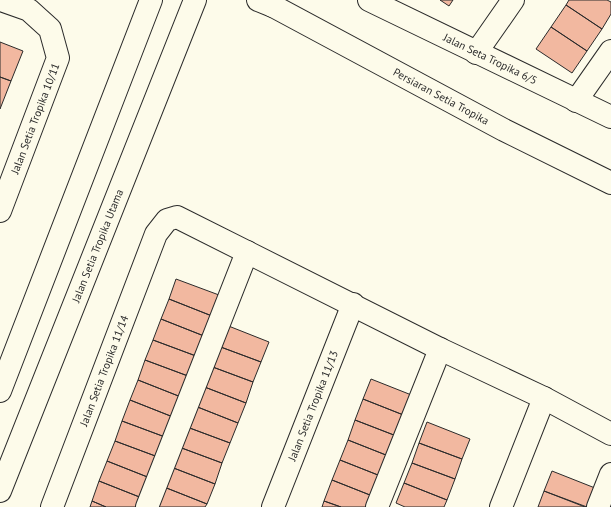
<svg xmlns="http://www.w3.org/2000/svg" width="611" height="507" font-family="'PT Sans',sans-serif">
<rect width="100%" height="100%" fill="#fdfbea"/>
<!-- building -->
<path fill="#f2b8a0" stroke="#2b2b2b" d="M440 0H453L449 6Z
M569 0H607L611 2V14L602 29 566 5Z
M566 5 602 29 587 51 551 27Z
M551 27 587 51 572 73 536 49Z
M0 42 23 51 11 81 0 77Z
M0 77 11 81 0 109Z
M176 279 219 295 212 316 169 299Z
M169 299 212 316 204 336 161 319Z
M161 319 204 336 196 356 153 340Z
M226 325 269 342 261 362 218 346Z
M153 340 196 356 188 376 145 360Z
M218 346 261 362 253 382 210 366Z
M145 360 188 376 181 397 138 380Z
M210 366 253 382 246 403 202 386Z
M371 379 414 396 406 416 363 399Z
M138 380 181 397 173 417 130 400Z
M202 386 246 403 238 423 195 406Z
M363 399 406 416 399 437 355 420Z
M130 400 173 417 165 437 122 421Z
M195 406 238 423 230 443 187 427Z
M355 420 399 437 391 457 348 440Z
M122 421 165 437 158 457 115 441Z
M427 422 470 439 462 459 419 443Z
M187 427 230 443 222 463 179 447Z
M348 440 391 457 383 477 340 460Z
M115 441 158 457 150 478 107 461Z
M419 443 462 459 455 479 412 463Z
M179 447 222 463 215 484 171 467Z
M340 460 383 477 375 497 332 480Z
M107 461 150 478 142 498 99 481Z
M412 463 455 479 447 500 404 483Z
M171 467 215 484 207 504 164 487Z
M552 471 595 488 587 507 544 491Z
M332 480 375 497 371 507H341L324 501Z
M99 481 142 498 139 507H106L92 501Z
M404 483 447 500 444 507H405L396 503Z
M164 487 207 504 205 507H156Z
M544 491 585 507H538Z
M92 501 106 507H90Z
M324 501 341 507H322Z"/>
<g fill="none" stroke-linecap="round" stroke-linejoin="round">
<!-- minor casing -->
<g stroke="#2b2b2b" stroke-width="24">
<g id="minor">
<path id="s1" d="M258 0 273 6 504 130 611 183"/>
<path id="s2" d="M369 0 611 117"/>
<path d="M476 53 513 0"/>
<path d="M576 101 611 51"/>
<path id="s3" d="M0 211 58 58 50 29 29 10 1 0"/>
<path id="s4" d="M52 507 156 234 167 220 177 217 440 349 544 398 611 434"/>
<path d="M147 507 247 252"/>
<path id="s5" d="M273 507 353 304"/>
<path d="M377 507 440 349"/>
<path d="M501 507 544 398"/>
<path d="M598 507 611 474"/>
</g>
</g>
<!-- major casing -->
<g stroke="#2b2b2b" stroke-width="24">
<g id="major">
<path d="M270 0 273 6"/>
<path d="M0 391 151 0"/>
<path id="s6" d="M0 491 195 0"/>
</g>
</g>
<!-- minor -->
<use href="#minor" stroke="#fdfbea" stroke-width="22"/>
<!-- major -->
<use href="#major" stroke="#fdfbea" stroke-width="22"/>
</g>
<g text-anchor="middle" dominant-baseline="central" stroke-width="3" stroke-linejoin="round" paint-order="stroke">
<!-- street labels -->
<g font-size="11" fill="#2b2b2b" stroke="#fdfbea">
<text stroke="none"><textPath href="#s2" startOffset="135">Jalan Seta Tropika 6/5</textPath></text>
<text stroke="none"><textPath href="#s1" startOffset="207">Persiaran Setia Tropika</textPath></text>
<text stroke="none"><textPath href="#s3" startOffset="99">Jalan Setia Tropika 10/11</textPath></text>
<text stroke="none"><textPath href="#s6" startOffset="264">Jalan Setia Tropika Utama</textPath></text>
<text stroke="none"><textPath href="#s4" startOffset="146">Jalan Setia Tropika 11/14</textPath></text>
<text stroke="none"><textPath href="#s5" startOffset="109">Jalan Setia Tropika 11/13</textPath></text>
</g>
</g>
</svg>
